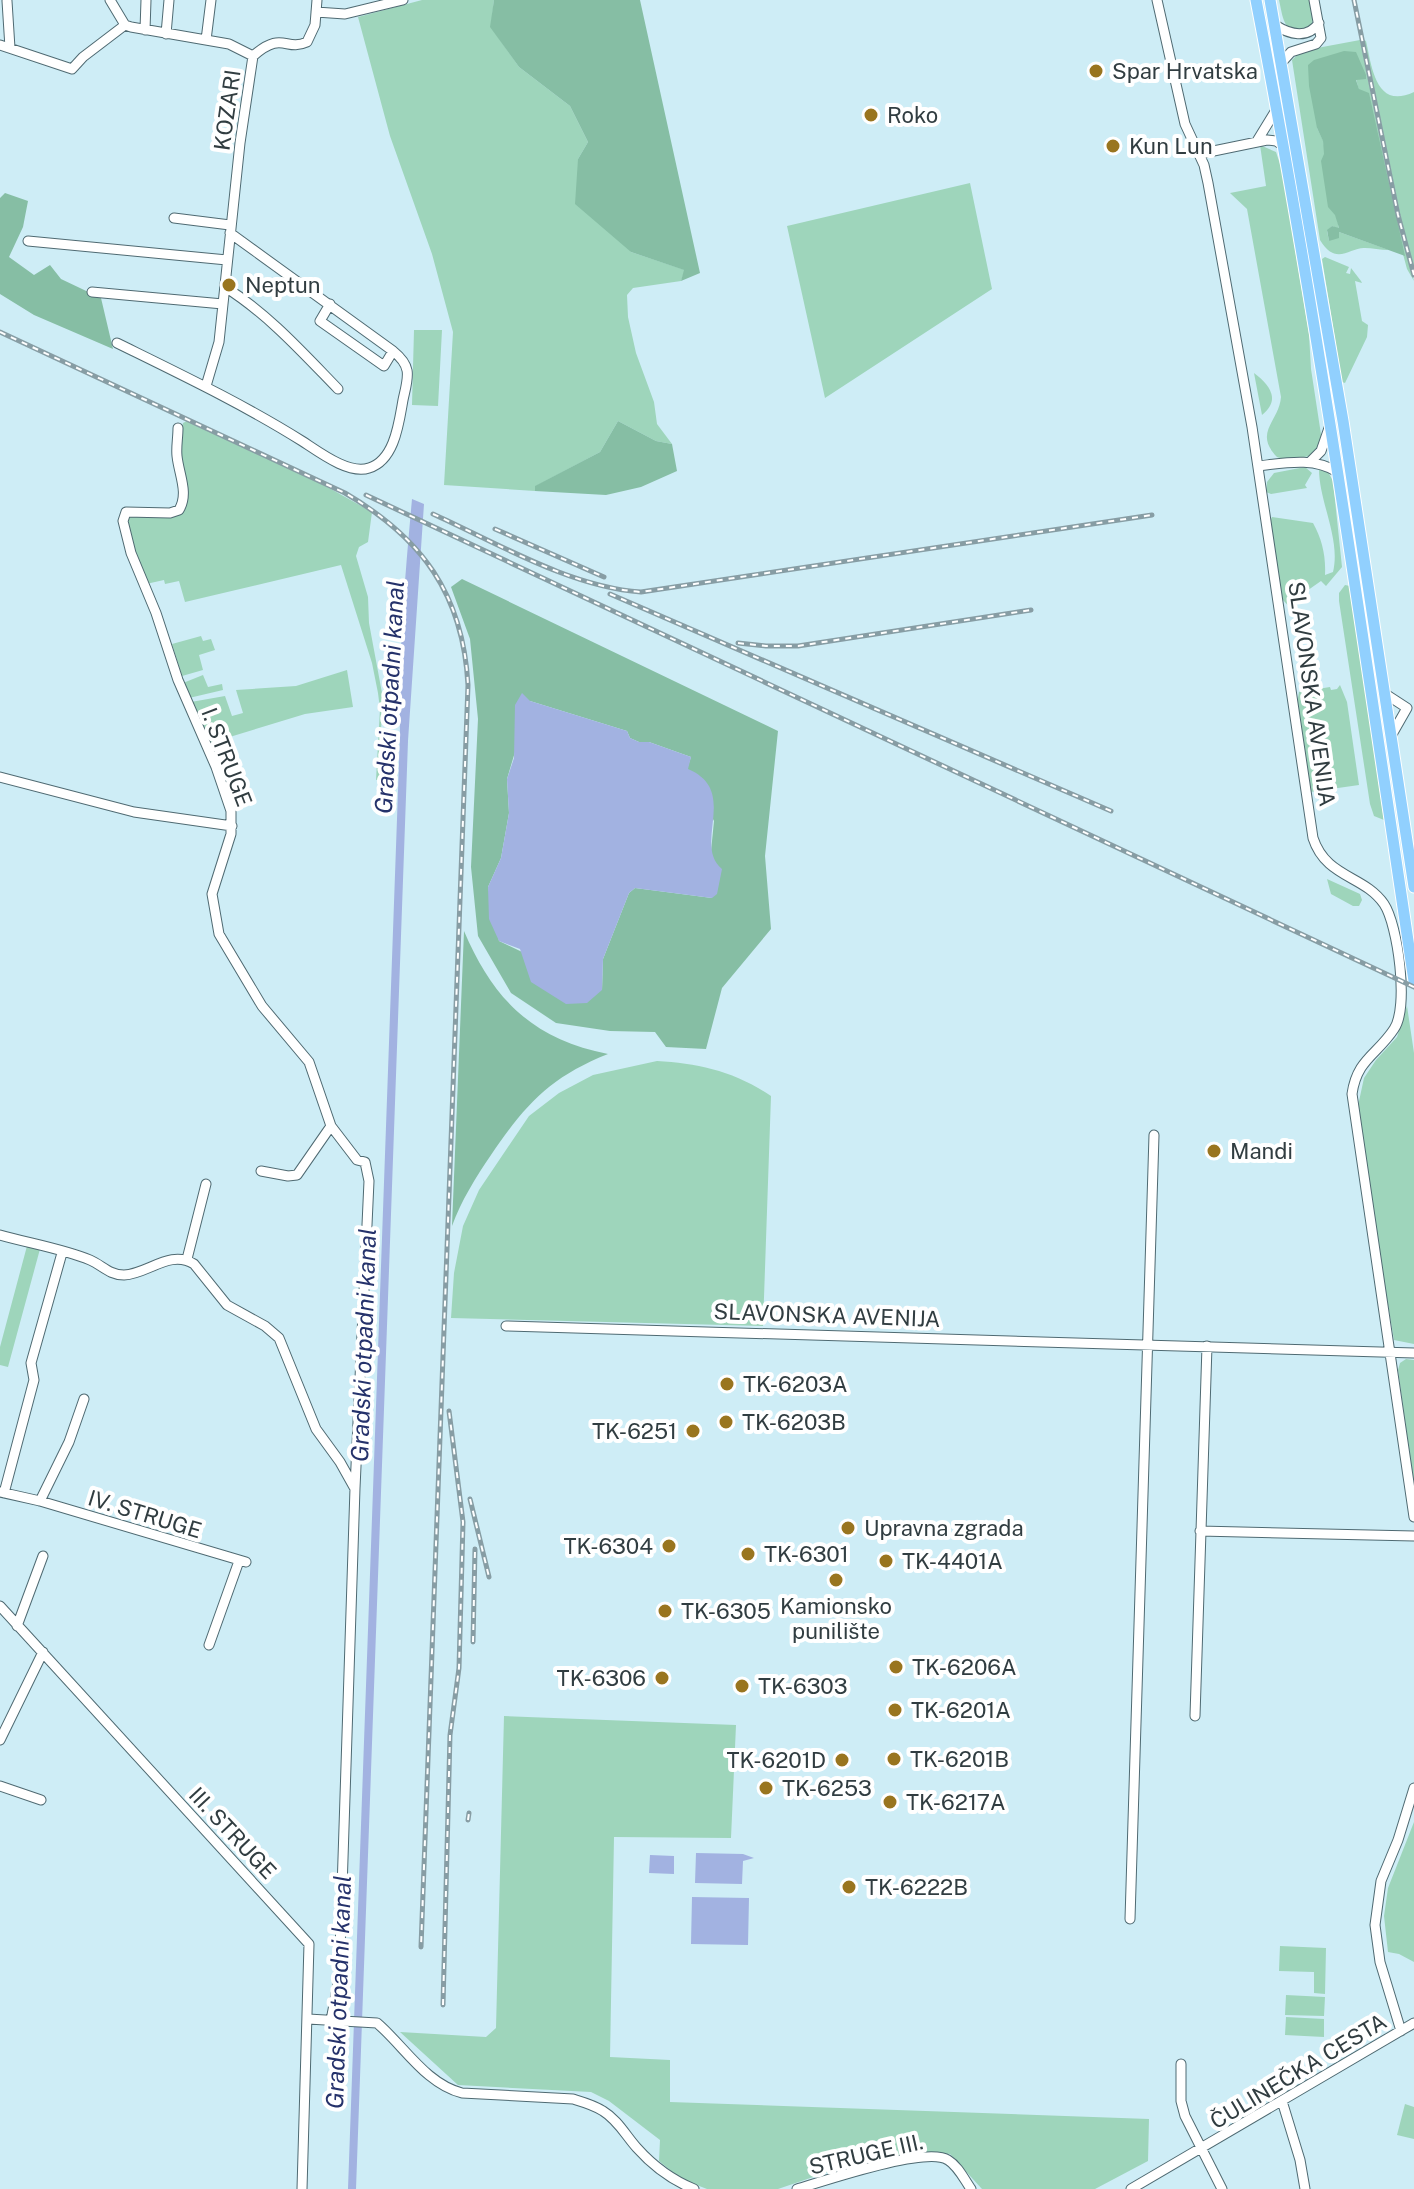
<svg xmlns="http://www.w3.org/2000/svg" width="1414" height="2189" font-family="'Public Sans',sans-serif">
<rect width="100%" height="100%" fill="#ceedf6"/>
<!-- green -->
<path fill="#9ed5bb" d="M422 0H494L491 27 519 67 570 106 588 142 578 159 631 252 685 270 681 281 633 288 627 295 628 317 636 353 654 402 657 424 672 444 656 441 618 421 600 452 536 486 535 491 444 485 453 332 432 254 390 136 358 17Z
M1279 0H1309L1313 20 1311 26C1284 36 1284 23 1279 0Z
M1360 40 1396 215 1414 281 1407 269 1356 79 1363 70 1317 128 1323 140 1339 229 1332 226 1327 231 1329 241 1339 232 1389 250C1380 250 1372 248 1365 248 1350 247 1336 267 1320 240L1292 60 1301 51Z
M1364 40 1366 41C1372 68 1376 110 1414 92V269L1406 244Z
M1260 145 1276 152 1282 170 1309 334 1311 369 1322 441 1320 447 1310 456 1285 460 1277 457C1253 432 1279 422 1281 397L1247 209 1230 193 1266 186Z
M970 183 992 289 825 398 787 226Z
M1325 257 1349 267 1346 273 1350 274 1351 268 1361 281 1362 283 1355 281 1362 321 1368 325 1367 337 1345 383 1342 382 1322 259Z
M414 330H442L438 406 412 405Z
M1254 373C1270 385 1281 400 1262 415Z
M187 421 322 484 372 512 368 542 359 547 356 556 368 597 369 623 382 693 380 779 376 780 380 709 378 693 372 663 341 565 185 602 179 581 165 584 164 580 146 584 134 554 126 518 127 514 181 512C180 483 176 451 183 423Z
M1305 467 1312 473 1305 485 1307 488 1271 494 1266 492 1267 482 1274 473Z
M1319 469 1327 470 1333 481 1342 567 1326 586 1321 581 1301 595 1292 608 1298 613 1302 611 1297 615 1282 599 1270 521 1272 517 1313 523C1322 539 1326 556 1325 575L1333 572C1341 539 1319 502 1319 469Z
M1345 585 1350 586 1384 820 1374 816 1370 804 1339 601V593Z
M201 636 203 641 211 639 215 650 199 655 203 670 182 676 172 644Z
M347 670 353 707 305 714 210 743 191 702 225 696 232 716 243 713 236 690 296 686Z
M203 675 208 687 222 684 223 690 189 698 183 683Z
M1340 685 1347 702 1359 785 1310 792 1297 703 1299 692 1330 687 1331 690 1337 689Z
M1327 879 1360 894 1362 900 1359 906H1353L1331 894Z
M1407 1006 1414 1053V1344L1394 1340 1356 1115 1364 1078 1376 1060 1397 1037Z
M657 1061C698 1063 736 1072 771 1096L763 1326 451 1318 454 1273 463 1226 479 1190 529 1116 559 1093 593 1075Z
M27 1246 40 1249 8 1367 0 1365V1347Z
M1406 1359 1414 1360V1485L1398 1370 1400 1363Z
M504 1716 736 1725 731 1838 614 1837 610 2057 670 2060V2102L1149 2119 1148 2161 1095 2189H982L950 2154 912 2152 828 2172 778 2189H707L681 2179 659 2161 660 2140 609 2101 591 2092 458 2085 400 2032 486 2037 496 2028Z
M1414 1822V1962L1399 1954 1388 1952 1384 1916 1388 1888Z
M1280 1946 1326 1948 1325 1994 1314 1993V1972L1279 1971Z
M1286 1995 1325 1997 1324 2016 1285 2015Z
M1286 2017 1324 2019V2037L1285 2035Z
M1405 2104 1414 2107V2139L1397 2135Z"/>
<!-- forest -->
<path fill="#86bea4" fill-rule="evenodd" d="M494 0H640L700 273 681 281 684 270 631 252 575 204 578 159 588 142 570 106 519 67 490 27Z
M1344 51 1356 52 1366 75V79L1356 80 1359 89 1369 93 1405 256 1339 232V238L1329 241 1327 230 1332 226 1339 228 1335 215 1328 207 1321 161 1324 154 1323 141 1317 128 1309 86 1308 65 1314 60Z
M5 193 28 201 23 227 9 257 34 275 50 265 61 279 101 298 113 349 34 315 0 294V198Z
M618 421 656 441 672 444 677 471 641 487 606 495 535 491V486L600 452Z
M462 579 778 731 765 856 771 929 722 988 706 1049 666 1047 655 1032 610 1031 556 1023 511 993 478 936 471 867 478 719 470 639 451 587ZM530 701 627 731 630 738 639 742H649L691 757 687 769 714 821 711 851 713 862 712 898 635 888 629 893 603 959 602 990 499 941 488 887 501 858 509 813 507 779Z
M464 931C493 999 532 1039 608 1054 550 1077 525 1105 491 1155 476 1177 461 1201 452 1226Z"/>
<!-- water -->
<path fill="#a2b2e1" d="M412 499 424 504 408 741 356 2189H348L400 735C398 656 405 577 412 499Z
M522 693 530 701 627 731 630 738 639 742H649L691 757 688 769C740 791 692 844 722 869L717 894 712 898 635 888 629 893 603 959 602 990 587 1003 566 1004 531 982 520 949 499 941 489 919 488 887 501 858 509 813 507 779 514 758 515 705Z
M696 1853 743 1854 754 1858 743 1861 742 1884 695 1883Z
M650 1855 674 1856V1874L649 1873Z
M692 1897 749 1898 748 1945 691 1944Z"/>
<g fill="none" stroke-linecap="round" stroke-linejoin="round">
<!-- minor casing -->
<g stroke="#4f6a72" stroke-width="11">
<path id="minor" d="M110 0 125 25 131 27 229 44 253 56
M1157 0 1185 124 1204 165 1208 183 1252 427 1313 838C1326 878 1364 875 1384 904 1398 925 1409 1007 1394 1029 1377 1055 1357 1059 1352 1094L1414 1517
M7 1 10 48
M316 12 345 14 403 0
M1275 25C1289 34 1307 40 1319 23
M145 30 146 0
M166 34 169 0
M206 40 211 0
M0 45 72 69 83 57 125 25
M1282 62 1291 52 1316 44 1321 38 1314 0
M1257 141 1276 110
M1199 154 1267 140 1276 141 1285 147
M174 218 230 225
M230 233 393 351 384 366 320 321 330 304
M28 241 227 260
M225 287C268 314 303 353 338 389
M92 292 223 304
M117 343C180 374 243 404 302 441 319 452 349 475 369 468 395 460 399 422 403 400 408 377 413 367 393 351
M206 386 219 342 240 143 253 56C283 30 285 52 307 42L315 25 317 0
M178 428C178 438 176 447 177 456 179 475 189 493 179 510L170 513 126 512 123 521 131 553 156 613 178 680 216 767 231 811V834L212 894 219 934 262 1006 309 1062 331 1126 357 1160 365 1162 369 1181 355 1488 340 1951 338 1984 331 2020
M1310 462 1321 451 1329 428
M1258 466C1285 463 1314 457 1337 472
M1384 693 1407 708
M1391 736 1407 708
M0 777 134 812 232 826
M261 1171 288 1176 297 1175 331 1126
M0 1235C28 1243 64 1249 90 1260 102 1265 109 1275 124 1275 148 1274 170 1249 194 1264L227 1305 265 1326 279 1338 316 1429 340 1462 354 1487
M187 1259 206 1184
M506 1326 1414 1353
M0 1492 40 1501 246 1562
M4 1493 34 1380 31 1363 62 1253
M40 1501 69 1442 84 1399
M1200 1531 1414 1536
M0 1606 309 1944 302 2189
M17 1626 43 1556
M209 1645 239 1561
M1195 1716 1207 1346
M0 1740 43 1652
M0 1786 41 1800
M1130 1919 1154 1135
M308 2019 377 2023C404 2046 426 2084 462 2093L573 2099C583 2102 594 2105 603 2111 618 2120 626 2136 637 2148 654 2167 672 2180 694 2189
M1401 2031 1380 1962 1375 1925 1381 1881 1398 1840 1414 1788
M1181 2064V2101L1185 2116 1222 2189
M1282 2101 1300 2160 1305 2189
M797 2189C824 2181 926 2146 948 2160 958 2166 964 2179 971 2189
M1131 2189 1414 2023"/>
</g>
<!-- major casing -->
<g stroke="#fff" stroke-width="13">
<path id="major" d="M1256 0C1319 325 1365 653 1414 981
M1270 0 1343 421 1414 887"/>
</g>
<!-- minor -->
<use href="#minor" stroke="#fff" stroke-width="9"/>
<!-- major -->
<use href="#major" stroke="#91d0fe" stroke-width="11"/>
<!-- rail casing -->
<g stroke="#879da4" stroke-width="5">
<path id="rail" d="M1354 0 1398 215 1414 275
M0 332 345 493C422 538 463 594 468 685L421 1947
M366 495 1414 987
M433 514C497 543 570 587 641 592L1152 515
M495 529 604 577
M610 594 1111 811
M738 643 766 646H798L1031 610
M470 1499 489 1577
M473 1642 475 1549
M468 1820 469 1813
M443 2005 450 1735 459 1668 463 1522 449 1411"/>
</g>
<!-- rail -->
<use href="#rail" stroke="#fff" stroke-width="2" stroke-dasharray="6" stroke-linecap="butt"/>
</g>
<!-- markers -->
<g fill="#99751f" stroke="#fff" stroke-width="3">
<circle cx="1096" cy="71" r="8"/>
<circle cx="871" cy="115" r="8"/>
<circle cx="1113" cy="146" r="8"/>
<circle cx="229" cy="285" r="8"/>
<circle cx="1214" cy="1151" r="8"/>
<circle cx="727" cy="1384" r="8"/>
<circle cx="726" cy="1422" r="8"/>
<circle cx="693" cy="1431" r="8"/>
<circle cx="848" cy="1528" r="8"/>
<circle cx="669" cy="1546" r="8"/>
<circle cx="748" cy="1554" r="8"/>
<circle cx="886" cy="1561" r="8"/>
<circle cx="836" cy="1580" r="8"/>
<circle cx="665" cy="1611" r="8"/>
<circle cx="896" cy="1667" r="8"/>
<circle cx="662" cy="1678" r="8"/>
<circle cx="742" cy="1686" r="8"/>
<circle cx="895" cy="1710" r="8"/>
<circle cx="894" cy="1759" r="8"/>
<circle cx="842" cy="1760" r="8"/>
<circle cx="766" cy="1788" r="8"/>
<circle cx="890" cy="1802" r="8"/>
<circle cx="849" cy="1887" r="8"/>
</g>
<g text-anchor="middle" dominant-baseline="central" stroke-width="8" stroke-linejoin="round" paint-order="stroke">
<!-- poi labels -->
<g font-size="22" fill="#313d41" stroke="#fff" text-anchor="start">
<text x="1112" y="71">Spar Hrvatska</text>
<text x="887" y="115">Roko</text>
<text x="1129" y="146">Kun Lun</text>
<text x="245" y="285">Neptun</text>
<text x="1230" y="1151">Mandi</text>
<text x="743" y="1384">TK-6203A</text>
<text x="742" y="1422">TK-6203B</text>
<text x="677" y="1431" text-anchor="end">TK-6251</text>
<text x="864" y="1528">Upravna zgrada</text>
<text x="653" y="1546" text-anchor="end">TK-6304</text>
<text x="764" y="1554">TK-6301</text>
<text x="902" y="1561">TK-4401A</text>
<text x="836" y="1606" text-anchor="middle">Kamionsko<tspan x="836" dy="25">punilište</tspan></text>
<text x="681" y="1611">TK-6305</text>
<text x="912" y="1667">TK-6206A</text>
<text x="646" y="1678" text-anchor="end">TK-6306</text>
<text x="758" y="1686">TK-6303</text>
<text x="911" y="1710">TK-6201A</text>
<text x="910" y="1759">TK-6201B</text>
<text x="826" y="1760" text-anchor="end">TK-6201D</text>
<text x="782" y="1788">TK-6253</text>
<text x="906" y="1802">TK-6217A</text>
<text x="865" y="1887">TK-6222B</text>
</g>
<!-- street labels -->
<g font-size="22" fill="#313d41" stroke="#fff">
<text transform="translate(227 110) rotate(-82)">KOZARI</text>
<text transform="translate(1312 694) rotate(82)">SLAVONSKA AVENIJA</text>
<text transform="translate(227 757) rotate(69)">I. STRUGE</text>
<text transform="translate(827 1315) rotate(2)">SLAVONSKA AVENIJA</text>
<text transform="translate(145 1514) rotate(17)">IV. STRUGE</text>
<text transform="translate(233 1833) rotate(47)">III. STRUGE</text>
<text transform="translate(1298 2071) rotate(-31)">ČULINEČKA CESTA</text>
<text transform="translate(866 2154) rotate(-13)">STRUGE III.</text>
</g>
<!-- water labels -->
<g font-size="24" font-style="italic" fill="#25326b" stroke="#fff">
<text transform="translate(389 697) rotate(-87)">Gradski otpadni kanal</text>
<text transform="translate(363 1345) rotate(-88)">Gradski otpadni kanal</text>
<text transform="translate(338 1992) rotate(-88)">Gradski otpadni kanal</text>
</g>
</g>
</svg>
